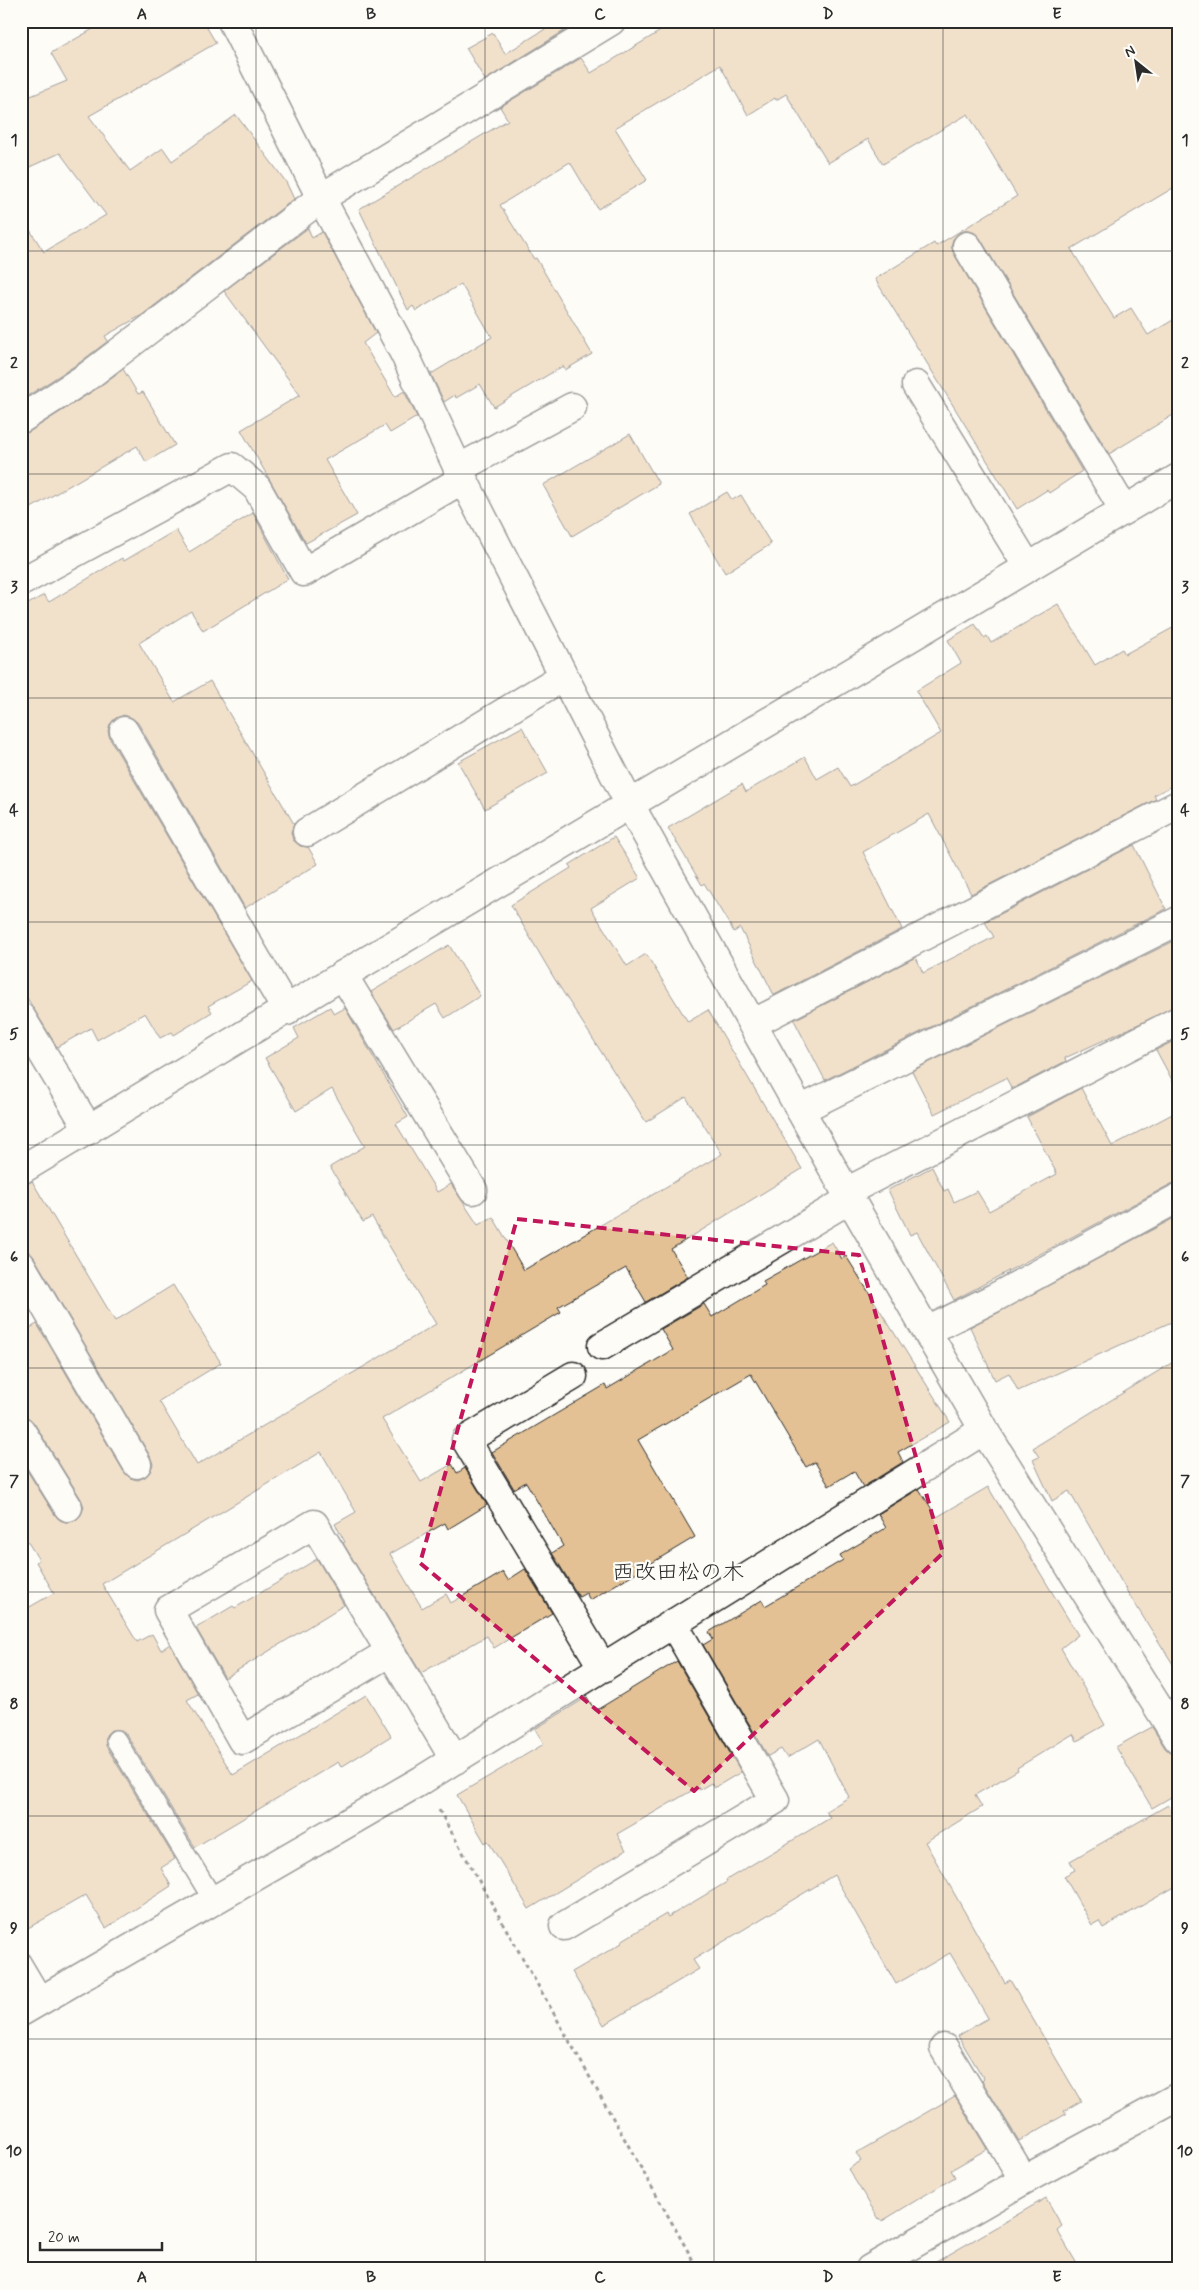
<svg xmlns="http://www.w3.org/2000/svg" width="1199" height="2290" font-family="Mynerve,'Klee One',sans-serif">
<rect width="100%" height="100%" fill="#fdfcf7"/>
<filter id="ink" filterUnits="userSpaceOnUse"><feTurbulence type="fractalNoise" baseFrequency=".02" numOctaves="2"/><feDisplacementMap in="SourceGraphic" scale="10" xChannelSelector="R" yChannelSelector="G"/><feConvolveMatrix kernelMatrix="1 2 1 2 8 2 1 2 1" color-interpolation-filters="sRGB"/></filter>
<g filter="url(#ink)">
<!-- building -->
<path fill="#e3c195" stroke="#2b2b2b" d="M107 21H203L216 43 89 116 130 171 163 148 172 161 236 115 286 182 294 199 142 315 105 336 108 341 79 363 21 400V216L44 252 106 215 60 153 21 171V100L67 81 51 53Z
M558 21 564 31 485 80 466 48 493 33 505 54Z
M677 21H1178V185L1071 249 1114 318 1131 308 1148 335 1178 317V412L1109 454 980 238 975 233 967 230 959 233 953 239 951 246 954 254 1082 471 1049 493 1047 490 1017 509 875 279 934 243 936 246 1017 196 968 114 883 164 868 139 828 163 786 94 776 100 775 98 748 115 720 65 615 128 647 180 598 209 570 162 500 205 534 259 536 258 592 354 565 370 563 366 494 407 480 384 456 398 455 395 444 402 431 374 492 337 461 284 416 311 413 306 408 310 359 209 508 120 500 107 581 58 591 73Z
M308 228 312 238 322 232 376 333 363 343 395 397 404 391 417 417 390 433 385 425 325 460 357 515 306 543 241 430 300 395 224 291Z
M123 369 138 394 143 392 175 445 146 462 137 446 21 514V435L29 432 96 389Z
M630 434 659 484 572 536 543 485Z
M727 492 732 500 741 495 771 544 725 573 690 514Z
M253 513 288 579 203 631 191 611 139 643 174 702 210 681 294 824 291 832 293 840 300 846 308 847 318 864 245 908 138 723 132 718 124 715 116 718 110 724 108 731 110 739 252 981 208 1006 212 1012 174 1035 172 1032 160 1038 145 1013 97 1040 91 1028 57 1047 21 988V608L44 595 49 602 122 558 124 561 176 530 189 552Z
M1058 604 1095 665 1122 649 1125 654 1178 625V783L1154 795 1156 799 971 894 929 814 863 852 902 929 774 995 740 928 734 932 704 883 702 885 668 828 742 784 746 792 805 757 817 779 838 767 850 787 941 733 916 691 961 663 948 640 975 624 984 638 987 636 991 643Z
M522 727 548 773 485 809 458 762Z
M614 837 640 878 591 908 627 966 646 954 688 1022 708 1010 802 1169 671 1249 688 1277 646 1302 626 1268 558 1307 561 1312 382 1419 421 1482 452 1464 457 1473 465 1468 487 1505 448 1529 445 1523 390 1554 422 1608 446 1594 451 1603 503 1572 508 1580 525 1569 552 1613 494 1648 487 1636 421 1673 343 1543 345 1542 335 1524 356 1512 321 1452 102 1584 137 1642 152 1634 161 1650 170 1644 198 1694 187 1700 233 1775 366 1695 391 1736 341 1767 338 1762 195 1847 126 1734 121 1730H111L106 1735V1746L175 1859 161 1868 171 1886 106 1928 86 1895 21 1932V1612L54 1593 36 1562 39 1560 21 1531V1461L55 1515 60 1520 68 1523 76 1520 81 1515 84 1507 81 1499 34 1423 29 1418 21 1415V1333L37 1324 124 1472 130 1478 138 1480 145 1477 150 1472 153 1464 150 1456 34 1257 21 1247V1186L32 1181 115 1321 173 1285 221 1363 159 1401 197 1465 436 1324 372 1217 363 1222 330 1167 365 1146 332 1089 296 1111 265 1058 299 1038 294 1028 330 1007 334 1014 345 1008 408 1117 396 1124 437 1192 451 1184 478 1225 493 1217 524 1270 722 1154 686 1097 646 1122 554 978 511 905 571 868 569 865Z
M1134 845 1166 909 825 1080 794 1020 916 957 923 973 994 937 985 922Z
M1178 939V1006L1065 1058 1066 1061 1012 1089 1006 1078 934 1114 912 1071Z
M449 945 480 996 445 1018 436 1004 394 1029 371 992Z
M1178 1039V1091L1156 1050Z
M1081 1088 1112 1146 1178 1111V1182L1171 1184 954 1300 917 1232 910 1235 888 1190 932 1167 944 1191 948 1189 954 1202 977 1191 989 1211 1057 1174 1027 1117Z
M1178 1216V1319L1018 1391 1009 1373 995 1380 970 1327Z
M832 1242 842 1259 846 1256 950 1422 898 1452 903 1462 863 1487 854 1471 829 1486 815 1462 806 1467 751 1374 638 1440 695 1537 590 1600 586 1593 579 1597 552 1553 563 1546 526 1482 514 1489 492 1452 605 1385 607 1389 673 1350 661 1329 704 1304 712 1317 765 1285 763 1281Z
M1178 1359V1672L1128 1593 1069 1491 1052 1501 1033 1460 1039 1457 1033 1448Z
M988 1487 1078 1635 1061 1648 1105 1725 1077 1741 1073 1734 1017 1768 1018 1770 975 1795 982 1807 925 1842 1005 1983 1010 1980 1081 2101 1064 2111 1066 2114 1019 2141 982 2081 984 2079 958 2036 988 2018 950 1953 896 1984 834 1875 693 1960 699 1969 604 2025 572 1972 622 1943 621 1941 666 1914 668 1917 727 1882 726 1880 830 1818 826 1811 849 1797 819 1739 787 1758 781 1749 768 1756 703 1645 713 1639 709 1632 762 1600 765 1606 843 1560 840 1555 886 1528 878 1514 919 1489 937 1517Z
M317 1559 344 1605 225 1678 196 1628 233 1606 235 1608Z
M677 1661 741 1772 714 1788 711 1783 699 1790 698 1787 617 1834 626 1850 529 1909 488 1841 485 1843 457 1795 544 1744 535 1729 553 1718 587 1697 595 1711Z
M1152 1727 1165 1748 1171 1753 1178 1754V1793L1152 1808 1116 1747Z
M1168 1805 1178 1823V1885L1103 1928 1099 1921 1092 1925 1064 1876 1075 1870 1070 1861Z
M955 2096 987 2149 951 2170 955 2177 882 2221 880 2218 879 2219 848 2169 861 2161 856 2153Z
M1046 2198 1062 2226 1057 2230 1080 2269H924Z"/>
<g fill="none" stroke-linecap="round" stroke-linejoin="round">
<!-- service casing -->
<g stroke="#2b2b2b" stroke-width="22">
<path id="service" d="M116 1740 214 1901
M21 1962 43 1999"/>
</g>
<!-- minor casing -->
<g stroke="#2b2b2b" stroke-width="31">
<path id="minor" d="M232 21 321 198 405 355 463 479 630 805 846 1192 984 1430 1178 1739
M967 246 1124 510
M916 385 1028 567
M21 419 88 376 321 198 611 21
M458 469 572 407
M21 582 232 467 257 488 304 572 463 479
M124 731 287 1011
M307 832 564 676
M343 975 473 1190
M21 1017 89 1130
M752 1024 1178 805
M800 1110 1178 921
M846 1192 1178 1021
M21 1265 137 1464
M927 1331 994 1298 1178 1198
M602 1346 850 1199
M573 1376 466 1440 603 1668
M21 1431 68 1507
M390 1652 242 1740 168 1610 314 1524 455 1760
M564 1926 775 1800 673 1623
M21 2012 422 1780 984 1430
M944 2048 1024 2180
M870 2269 1024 2180 1178 2097"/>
</g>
<!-- tertiary casing -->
<g stroke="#2b2b2b" stroke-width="31">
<path id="tertiary" d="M21 1170 343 975 1178 478"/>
</g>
<!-- path -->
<path stroke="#2b2b2b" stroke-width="3" stroke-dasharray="4 4" stroke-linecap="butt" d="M439 1810 698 2269"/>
<!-- service -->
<use href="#service" stroke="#fdfcf7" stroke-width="19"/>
<!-- minor -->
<use href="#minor" stroke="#fdfcf7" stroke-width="28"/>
<!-- tertiary -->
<use href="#tertiary" stroke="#fdfcf7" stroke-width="28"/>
</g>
</g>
<!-- marked area -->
<path d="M0 0H1199V2290H0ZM517 1219 859 1255 943 1553 694 1791 420 1563Z" fill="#fdfcf7" fill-opacity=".55" fill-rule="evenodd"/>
<path fill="none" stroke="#c2185b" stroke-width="4" stroke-dasharray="10 6" stroke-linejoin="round" d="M517 1219 859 1255 943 1553 694 1791 420 1563Z"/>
<!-- grid -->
<path fill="none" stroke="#2b2b2b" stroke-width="1" stroke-opacity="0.55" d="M256 21V2269M485 21V2269M714 21V2269M943 21V2269M21 251H1178M21 474H1178M21 698H1178M21 922H1178M21 1145H1178M21 1368H1178M21 1592H1178M21 1816H1178M21 2039H1178"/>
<g text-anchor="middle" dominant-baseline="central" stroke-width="4.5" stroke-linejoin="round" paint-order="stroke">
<!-- quarter labels -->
<g font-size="22" fill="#2b2b2b" stroke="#fdfcf7">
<text x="678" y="1573">西改田松の木</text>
</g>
</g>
<!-- margin -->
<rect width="1199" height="2290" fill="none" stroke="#fdfcf7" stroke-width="55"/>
<!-- north arrow -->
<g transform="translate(1136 62) rotate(330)" stroke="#fdfcf7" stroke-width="4" paint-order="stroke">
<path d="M0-4L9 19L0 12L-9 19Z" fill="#2b2b2b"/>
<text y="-8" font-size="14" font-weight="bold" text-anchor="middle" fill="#2b2b2b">N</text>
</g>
<!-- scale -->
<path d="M40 2242v8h122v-8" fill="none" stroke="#2b2b2b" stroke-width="2.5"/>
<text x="48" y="2242" font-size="15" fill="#2b2b2b" stroke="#fdfcf7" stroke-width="4" paint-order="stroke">20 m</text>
<rect x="28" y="28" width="1144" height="2234" fill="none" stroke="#2b2b2b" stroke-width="2"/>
<g font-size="16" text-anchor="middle" font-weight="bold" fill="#2b2b2b">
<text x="142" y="19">A</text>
<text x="371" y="19">B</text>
<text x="600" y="19">C</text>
<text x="828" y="19">D</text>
<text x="1057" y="19">E</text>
<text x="14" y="145">1</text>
<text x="1185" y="145">1</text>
<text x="14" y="368">2</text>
<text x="1185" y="368">2</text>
<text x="14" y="592">3</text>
<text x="1185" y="592">3</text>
<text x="14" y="815">4</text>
<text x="1185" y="815">4</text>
<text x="14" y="1039">5</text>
<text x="1185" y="1039">5</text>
<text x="14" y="1262">6</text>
<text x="1185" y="1262">6</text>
<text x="14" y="1486">7</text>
<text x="1185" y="1486">7</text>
<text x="14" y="1709">8</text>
<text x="1185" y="1709">8</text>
<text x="14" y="1933">9</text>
<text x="1185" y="1933">9</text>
<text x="14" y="2156">10</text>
<text x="1185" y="2156">10</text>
<text x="142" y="2282">A</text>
<text x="371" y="2282">B</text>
<text x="600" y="2282">C</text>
<text x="828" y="2282">D</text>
<text x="1057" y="2282">E</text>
</g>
</svg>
